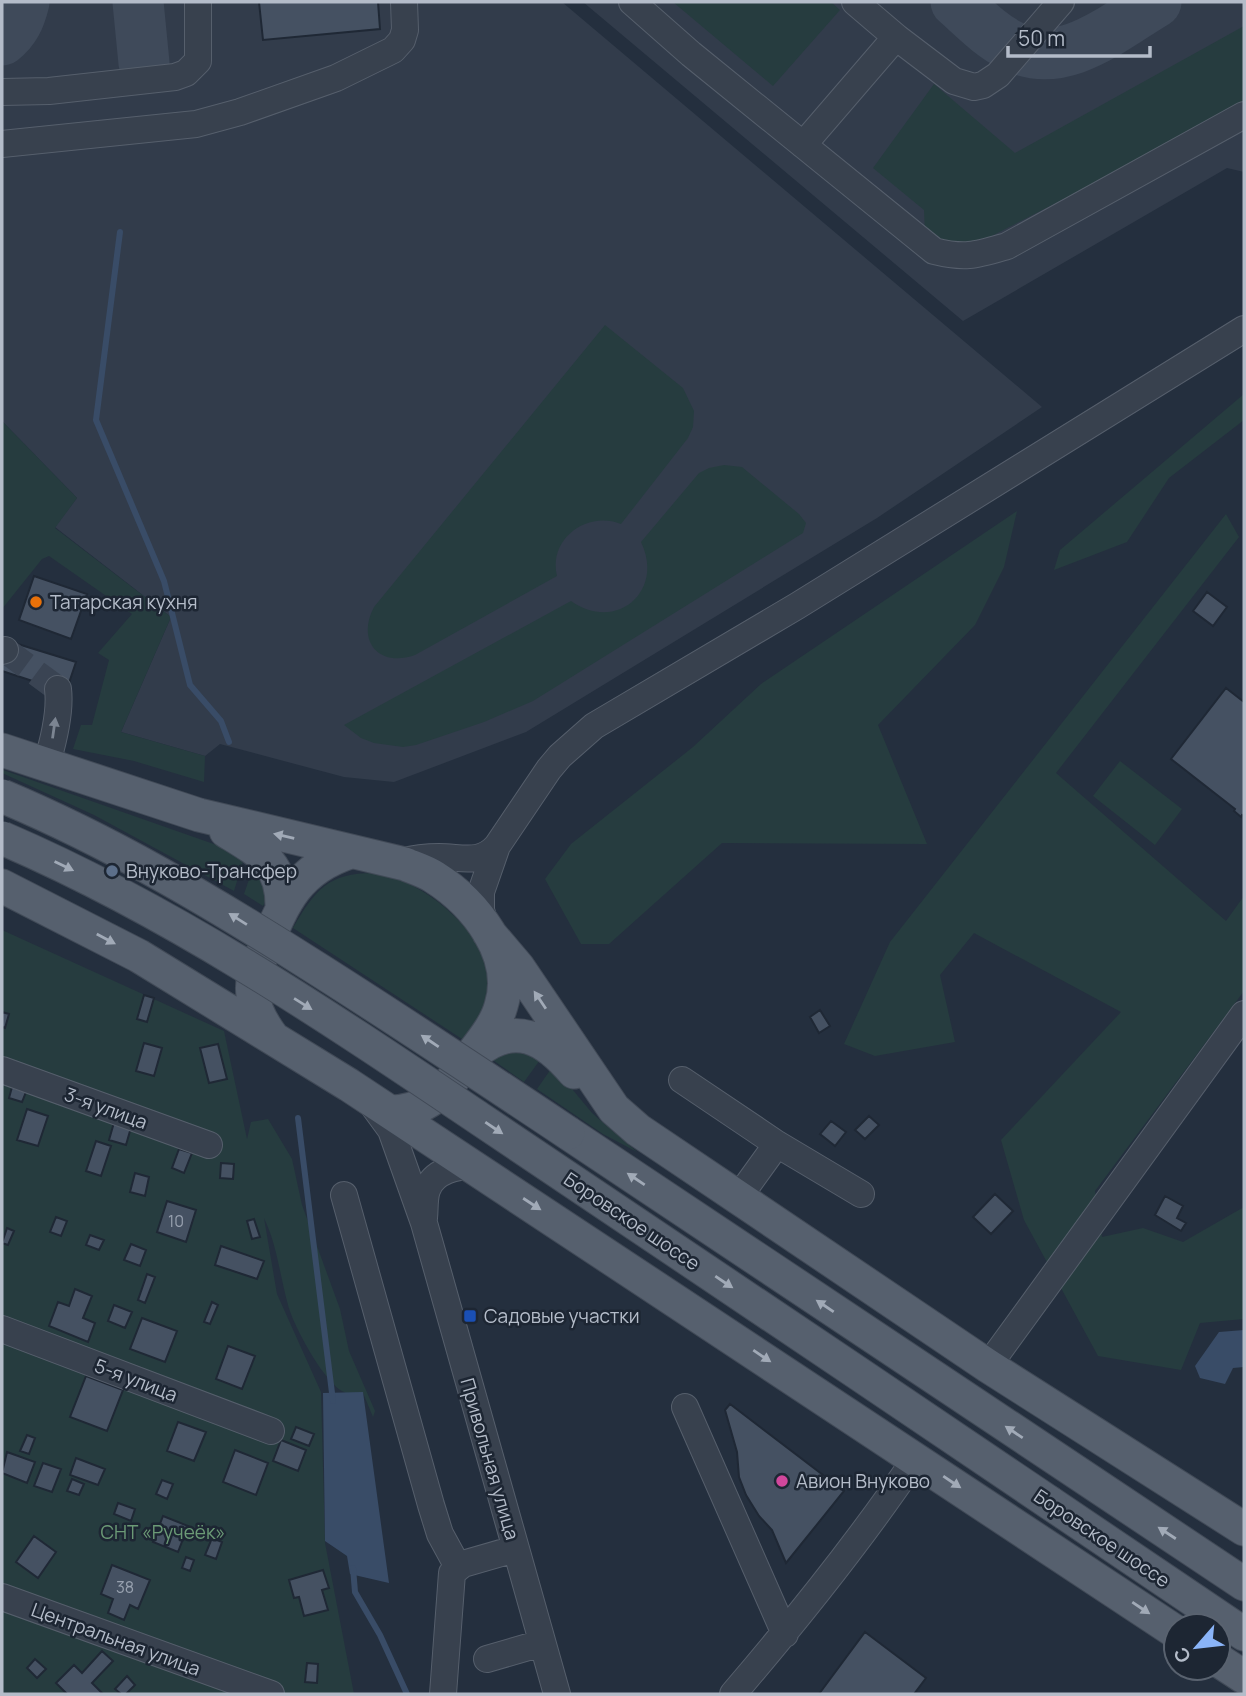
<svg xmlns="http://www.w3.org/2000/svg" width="1246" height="1696" font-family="Manrope,sans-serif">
<rect width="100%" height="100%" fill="#242f3e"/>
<!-- airport -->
<path fill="#323c4b" d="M2 2H562L1042 407 877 518 526 732 394 782 344 777 220 744 205 756 121 732 171 617 55 527 77 498 2 421Z
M583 2H1244V172L1227 168 963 321Z"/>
<!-- green -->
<path fill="#263c3f" d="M673 2H831L840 10 773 86Z
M1244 26V101L1095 183 982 241 958 244 925 235 924 210 873 168 934 84 1015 153Z
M605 325 683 388 694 411 693 427 688 438 621 524C587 510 548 539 557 576L415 655C379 668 356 641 374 607Z
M1244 394V420L1169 478 1127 542 1054 570 1060 550Z
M2 421 77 498 55 528 171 617 121 732 205 756 204 782 134 761 73 749 81 725H92L109 660 98 653 132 614 49 556 42 559 2 609Z
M724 465 742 467 799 514 806 523 803 533 533 701 484 722 416 745 403 747 374 743 361 738 344 725 571 601C616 633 665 591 641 542L699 473 709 468Z
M1017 511 1004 567 975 625 878 725 927 844 722 843 609 944H581L545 879 571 844 693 747 761 684Z
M1226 514 1239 537 1056 773 1226 921 1244 896V991L1095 1191 1102 1237 1143 1228 1183 1242 1244 1207V1319L1200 1323 1181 1370 1098 1356 1024 1220 1001 1140 1121 1012 974 933 940 975 955 1042 875 1056 844 1044 890 942Z
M1120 761 1182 809 1155 845 1093 796Z
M3 770 245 855 234 891 94 815 2 773Z
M256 859 260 864 266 900 263 906 244 894Z
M374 873C425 878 506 946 487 1003 482 1017 470 1028 462 1039L293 928C315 890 328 873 374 873Z
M2 930 224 1031 247 1139 251 1122 268 1119 292 1159 302 1205 340 1309 349 1351 375 1411 373 1417 363 1393C358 1393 352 1394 347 1393 327 1389 293 1325 288 1305 280 1276 277 1245 264 1218L277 1294 321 1392 325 1543 354 1694H2Z
M496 1051 545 1053 524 1082 490 1058Z
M553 1066 592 1113 637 1152 603 1134 537 1089Z"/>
<!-- water -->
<path fill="#394c67" d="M1244 1330V1367L1233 1368 1225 1384 1200 1378 1195 1366 1219 1332Z
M363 1392 389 1583 350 1574 347 1556 325 1541 323 1393Z"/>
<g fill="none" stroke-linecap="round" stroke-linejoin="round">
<!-- stream -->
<path stroke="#394c67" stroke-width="6" d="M120 232 96 420 164 581 190 685 221 721 229 742
M298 1118 333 1401
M353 1568 355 1592 380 1635 407 1694"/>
<!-- taxiway -->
<path stroke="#3f4a5a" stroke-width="51" d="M138 2 144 63
M956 2C973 17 991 36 1012 46 1063 72 1114 27 1156 2
M2 40C15 30 20 18 24 2"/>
</g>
<!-- building -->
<path fill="#455162" stroke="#1f2835" stroke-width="2" d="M259 2H378L380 29 263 40Z
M34 576 87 594 71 639 19 620Z
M1207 592 1227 607 1213 626 1193 611Z
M8 641 76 662 66 692 2 671V661Z
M1226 688 1244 702V816L1242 815 1241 817 1234 811 1235 809 1171 759Z
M144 995 154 998 147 1022 137 1019Z
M820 1010 830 1026 819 1033 810 1017Z
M2 1012 9 1014 5 1028 2 1027Z
M144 1043 162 1048 154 1076 136 1071Z
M218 1044 227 1079 209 1083 200 1048Z
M12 1087 26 1092 22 1102 9 1098Z
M27 1109 48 1116 38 1146 17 1140Z
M869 1116 879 1125 865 1139 855 1130Z
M115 1119 132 1124 126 1145 109 1140Z
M831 1121 846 1132 835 1146 820 1134Z
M96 1141 111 1146 101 1176 86 1171Z
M179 1149 192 1153 184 1173 172 1168Z
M221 1163 234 1164 233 1179 220 1178Z
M135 1173 149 1177 145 1196 130 1192Z
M995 1194 1013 1211 991 1234 973 1217Z
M1165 1196 1183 1206 1177 1218 1186 1223 1181 1231 1155 1215Z
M167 1201 196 1210 186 1242 157 1232Z
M56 1217 67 1221 61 1236 50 1232Z
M254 1219 260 1237 252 1239 247 1221Z
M7 1228 14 1231 8 1245 2 1243Z
M90 1235 104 1240 99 1250 86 1245Z
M131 1244 146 1250 140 1266 124 1260Z
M221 1246 264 1261 257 1279 215 1265Z
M147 1274 155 1277 145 1303 138 1300Z
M75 1289 92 1296 83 1318 95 1323 88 1342 49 1326 58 1302 69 1306Z
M212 1302 218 1305 210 1324 204 1322Z
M114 1305 132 1312 125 1328 108 1321Z
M142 1318 177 1331 165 1362 130 1349Z
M228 1346 255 1356 242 1389 216 1379Z
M86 1376 123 1390 107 1431 70 1417Z
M730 1404 844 1491 786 1563 772 1530 759 1516 746 1495 739 1477 737 1452 725 1410Z
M178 1422 206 1432 194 1461 167 1451Z
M296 1427 314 1434 309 1446 291 1439Z
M27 1435 35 1438 29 1454 20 1451Z
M281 1440 306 1450 298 1471 273 1461Z
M235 1450 268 1463 256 1495 223 1482Z
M7 1452 35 1462 27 1483 2 1473Z
M76 1458 105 1469 98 1485 70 1475Z
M43 1463 61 1469 52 1492 34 1486Z
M72 1479 84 1484 79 1495 67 1491Z
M162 1480 173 1484 167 1499 156 1494Z
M118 1503 135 1509 131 1521 114 1514Z
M163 1516 188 1526 178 1552 153 1542Z
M34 1536 56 1552 38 1578 16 1562Z
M212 1538 222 1542 216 1559 205 1555Z
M186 1557 194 1560 190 1571 182 1568Z
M112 1565 150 1580 138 1609 130 1605 124 1620 108 1613 113 1599 101 1594Z
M323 1570 329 1588 322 1590 328 1610 304 1616 299 1597 294 1598 289 1580Z
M865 1632 926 1678 914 1694H819Z
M102 1651 113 1661 92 1683 103 1694H67L56 1683 74 1665 82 1673Z
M35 1659 46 1669 37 1678 27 1668Z
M307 1663 318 1664 317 1683 305 1682Z
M127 1676 135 1685 126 1694H121L115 1689Z"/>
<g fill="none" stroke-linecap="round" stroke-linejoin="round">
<!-- minor-tunnel -->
<path stroke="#3a4453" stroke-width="26" stroke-dasharray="26 13" stroke-linecap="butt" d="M5 650 58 689"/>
<!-- minor casing -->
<g stroke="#565f6c" stroke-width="28">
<path id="minor" d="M632 2 691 54 934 251C966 259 976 255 1007 246L1244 115
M855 2 896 37
M2 92 49 91 175 77 186 73 198 61V2
M2 144 196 124 240 112 336 78 393 50 402 40 405 30 404 2
M803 145 896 37 954 81 974 87 983 85 998 75 1061 2
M2 651 5 650
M46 766C53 743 61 713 58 689
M399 862C412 859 426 857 439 857 462 857 480 865 497 846
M486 928 481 910V892L497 846 549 769 560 756 594 726 797 606 1244 329
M2 1070 209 1145
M682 1080 777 1144 861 1194
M372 1104 391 1130 424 1223 557 1694
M344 1195 431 1505 440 1534 458 1567
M738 1198 777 1144
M424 1218C425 1209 424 1198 427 1190 433 1171 458 1165 475 1166
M2 1329 271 1431
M988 1366 1244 1014
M685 1407 785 1634
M2 1597 271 1694
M487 1659 542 1643
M443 1694 452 1573 463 1564 515 1549
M733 1694C798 1618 860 1541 916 1458"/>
</g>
<!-- major casing -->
<g stroke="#414a57" stroke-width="35">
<path id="major" d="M2 750 199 815 405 864C414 868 425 871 434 877 475 903 517 955 501 1006 495 1028 477 1047 464 1065 444 1092 426 1111 391 1112
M226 831C260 852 283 863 282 908
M2 886 139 956 349 1085 1176 1632
M489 933 518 967 614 1109 638 1130 988 1366 1244 1529
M273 1038C264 1026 254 1009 253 994 250 979 259 962 265 948 284 901 298 869 350 852
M475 1053C515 1020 545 1038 574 1072
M568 1133 1244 1584
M1050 1503 1244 1634
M1218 1660 1244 1677"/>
</g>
<!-- minor -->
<use href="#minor" stroke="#38414e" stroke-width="26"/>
<!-- major -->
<use href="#major" stroke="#56606e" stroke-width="33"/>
<!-- major-bridge casing -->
<g stroke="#414a57" stroke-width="35" stroke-linecap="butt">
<path id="major-bridge" d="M2 796C109 841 207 899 305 961 394 1017 481 1075 568 1133
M2 838C172 911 327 1016 480 1119 671 1246 860 1375 1050 1503"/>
</g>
<!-- major-bridge -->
<use href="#major-bridge" stroke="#56606e" stroke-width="33"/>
</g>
<!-- one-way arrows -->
<defs><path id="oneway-solid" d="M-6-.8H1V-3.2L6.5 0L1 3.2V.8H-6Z" transform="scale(1.75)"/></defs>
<use fill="#7c8592" href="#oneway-solid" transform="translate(54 728) rotate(-82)"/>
<g fill="#a1aab7">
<use href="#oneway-solid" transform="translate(284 836) rotate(-167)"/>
<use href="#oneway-solid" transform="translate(64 866) rotate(26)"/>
<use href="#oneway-solid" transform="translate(238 919) rotate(-148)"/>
<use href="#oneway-solid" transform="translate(106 939) rotate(28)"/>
<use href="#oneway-solid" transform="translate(540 1000) rotate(-124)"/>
<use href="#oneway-solid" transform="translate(303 1004) rotate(32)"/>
<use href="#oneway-solid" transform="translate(430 1041) rotate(-146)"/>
<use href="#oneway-solid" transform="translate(494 1128) rotate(34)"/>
<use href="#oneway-solid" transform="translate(636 1179) rotate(-146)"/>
<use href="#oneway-solid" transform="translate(532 1204) rotate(33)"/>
<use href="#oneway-solid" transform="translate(724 1282) rotate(34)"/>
<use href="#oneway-solid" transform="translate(825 1306) rotate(-146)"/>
<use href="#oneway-solid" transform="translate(762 1356) rotate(34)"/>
<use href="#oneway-solid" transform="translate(1014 1432) rotate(-146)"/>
<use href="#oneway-solid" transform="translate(952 1482) rotate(34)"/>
<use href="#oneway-solid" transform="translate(1167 1533) rotate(-147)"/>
<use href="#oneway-solid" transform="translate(1141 1608) rotate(34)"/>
</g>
<!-- markers -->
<circle fill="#e8710a" stroke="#1d2633" stroke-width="2.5" cx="36" cy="602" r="7"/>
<circle fill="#5c6f8a" stroke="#1d2633" stroke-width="2.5" cx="112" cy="871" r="7"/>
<rect fill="#1a4fb4" stroke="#1d2633" stroke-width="2.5" x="463" y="1309" width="14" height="14" rx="3.5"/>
<circle fill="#d1479c" stroke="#1d2633" stroke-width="2.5" cx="782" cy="1481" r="7"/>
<g text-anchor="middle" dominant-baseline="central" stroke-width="5" stroke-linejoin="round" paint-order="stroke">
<!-- number labels -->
<g font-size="16" fill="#98a1af">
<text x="176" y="1221">10</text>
<text x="125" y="1587">38</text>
</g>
<!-- poi labels -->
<g font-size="19" fill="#b4bcc9" stroke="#1d2633" text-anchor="start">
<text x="50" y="602">Татарская кухня</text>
<text x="126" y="871">Внуково-Трансфер</text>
<text x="484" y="1316">Садовые участки</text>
<text x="796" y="1481">Авион Внуково</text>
</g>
<!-- street labels -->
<g font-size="19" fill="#b4bcc9" stroke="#1d2633">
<text transform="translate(106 1108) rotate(20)">3-я улица</text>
<text transform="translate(632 1221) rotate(34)">Боровское шоссе</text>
<text transform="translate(136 1380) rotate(21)">5-я улица</text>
<text transform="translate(490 1459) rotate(74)">Привольная улица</text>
<text transform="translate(1102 1538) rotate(34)">Боровское шоссе</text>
<text transform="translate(116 1639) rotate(20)">Центральная улица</text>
</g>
<!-- park labels -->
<g font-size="19" fill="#6b9a76" stroke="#1d2633">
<text x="163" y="1532">СНТ «Ручеёк»</text>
</g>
</g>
<!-- border -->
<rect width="1246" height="1696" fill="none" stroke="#b4bcc9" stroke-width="7"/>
<!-- north arrow -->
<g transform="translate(1197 1647) rotate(242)"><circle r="33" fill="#1d2633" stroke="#59626f" stroke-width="2"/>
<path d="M0-5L12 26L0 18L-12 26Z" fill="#8ab4f8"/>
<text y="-10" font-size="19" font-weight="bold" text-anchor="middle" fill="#b4bcc9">С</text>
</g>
<!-- scale -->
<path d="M1008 46v10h142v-10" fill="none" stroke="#b4bcc9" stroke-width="3.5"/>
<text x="1018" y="46" font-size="21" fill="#b4bcc9" stroke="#1d2633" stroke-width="5" paint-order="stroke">50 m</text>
</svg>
